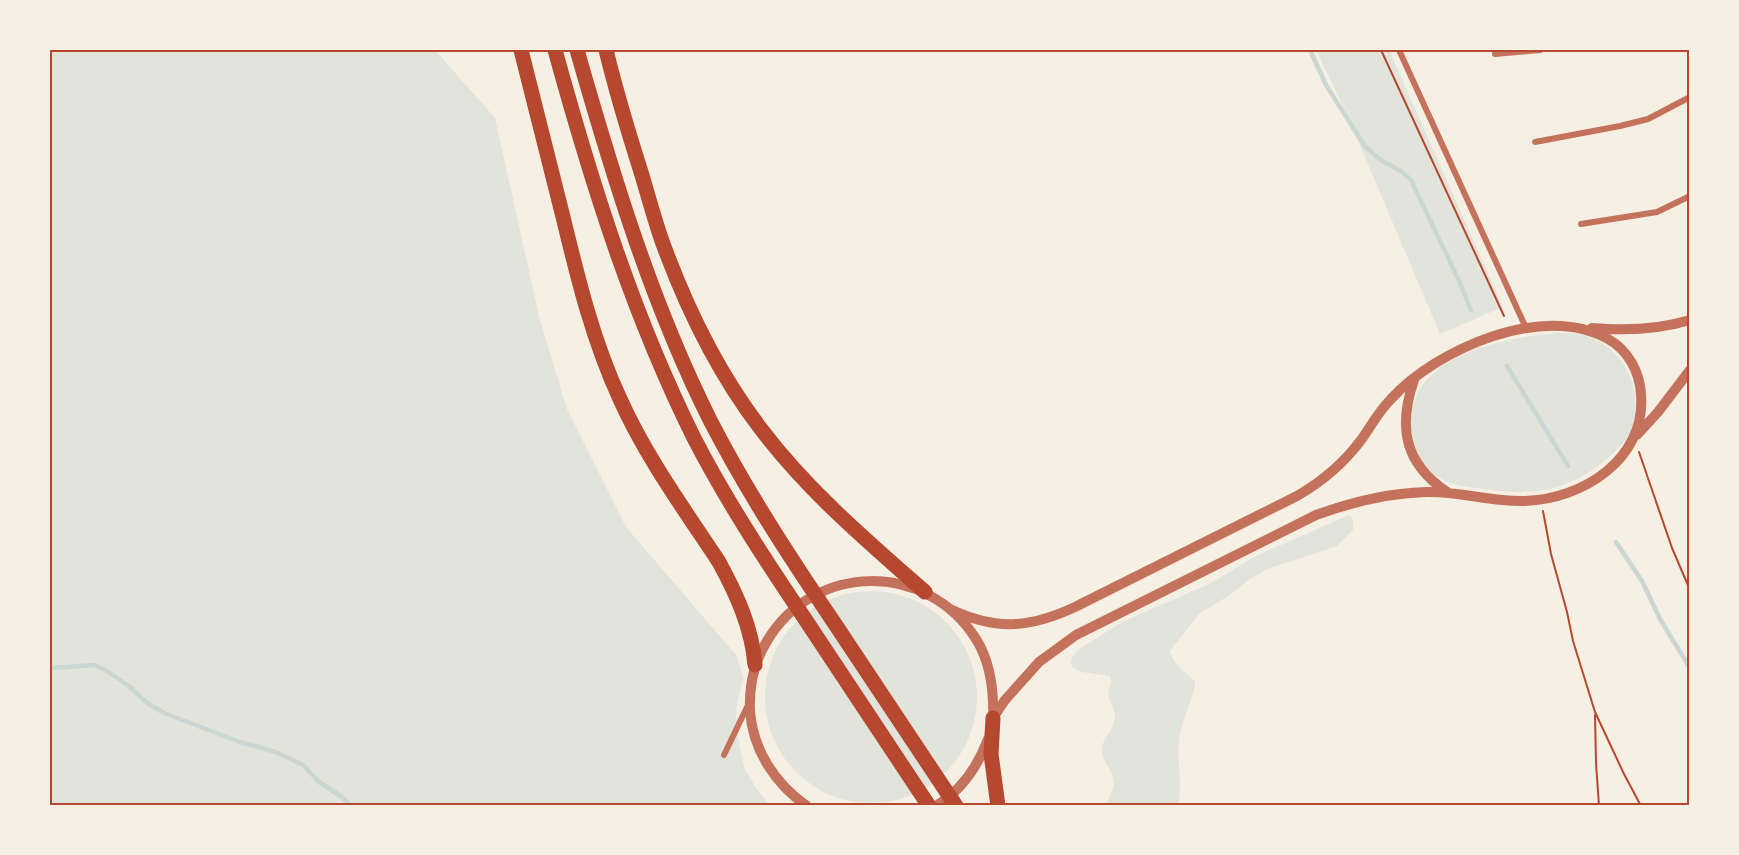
<svg xmlns="http://www.w3.org/2000/svg" width="1739" height="855" font-family="Roboto,sans-serif">
<rect width="100%" height="100%" fill="#f6efe4"/>
<!-- green -->
<path fill="#e2e4dc" d="M50 50H435L495 118 540 320 567 409 626 527 737 656 743 678 737 705 736 728 744 767 756 788 770 805H50Z
M1316 50H1389L1503 307 1440 334 1344 108Z
M1558 333C1568 333 1577 333 1586 336 1620 346 1642 383 1634 418 1633 425 1632 433 1627 439 1623 444 1618 448 1614 452 1576 490 1535 497 1484 489 1456 485 1438 485 1421 459 1413 446 1411 431 1412 416 1415 353 1510 337 1558 333Z
M1349 515 1353 519V530L1337 546 1267 569 1250 579 1230 595 1200 613 1173 647 1170 652C1176 668 1184 670 1195 682V687C1190 705 1180 724 1179 743 1177 764 1183 784 1178 805H1106C1109 798 1113 791 1114 784 1115 771 1101 762 1102 749 1102 739 1113 730 1115 720 1117 711 1108 702 1108 693 1109 686 1113 683 1110 676L1082 672 1072 667 1071 661 1073 656 1079 649 1124 621 1209 584 1256 556Z
M765 697a106 106 0 1 1 212 0a106 106 0 1 1-212 0Z"/>
<g fill="none" stroke-linecap="round" stroke-linejoin="round">
<!-- stream -->
<path stroke="#c9d6d2" stroke-width="4.5" d="M1310 50 1326 85 1364 145 1379 159 1402 172 1411 180 1460 283 1471 310
M1507 366 1568 466
M1616 542 1642 581 1660 619 1690 668
M50 668 95 665 107 671 129 686 147 703 164 713 240 742 276 752 303 765 319 782 342 797 351 806"/>
<!-- path -->
<path stroke="#b5482f" stroke-width="2" d="M1381 50 1504 316
M1639 452 1672 548 1690 590
M1543 511 1551 554 1567 612 1573 641 1595 712 1624 774 1641 806
M1595 715 1596 763 1599 806"/>
<!-- minor -->
<path stroke="#c5725c" stroke-width="6" d="M1399 50 1526 328
M1495 54 1540 50
M1535 142 1620 126 1648 119 1690 97
M1581 224 1657 212 1690 196
M724 755 747 707"/>
<!-- tertiary -->
<path stroke="#c5725c" stroke-width="10" d="M1592 328C1626 331 1657 330 1690 320
M1414 380C1398 427 1404 463 1447 492
M1637 435 1658 412 1690 370
M950 609C996 631 1030 628 1075 607L1297 496C1323 481 1344 463 1361 440 1371 426 1379 411 1391 399 1437 349 1543 302 1608 339 1628 350 1640 372 1641 395 1646 459 1583 499 1525 501 1491 502 1459 491 1426 492 1387 493 1352 502 1316 515L1076 635 1039 662 1005 700 993 718
M807 806C775 784 753 750 750 711 749 687 754 662 767 641 814 562 927 561 976 639 991 663 994 690 993 718
M936 806C962 790 978 766 988 739"/>
<!-- motorway -->
<path stroke="#b5482f" stroke-width="15" d="M521 50C535 105 549 161 563 217 578 279 593 341 620 399 646 457 684 509 719 562 737 595 752 628 755 665
M555 50C592 184 632 313 694 438 726 500 764 558 803 616 845 680 887 742 929 806
M577 50C613 176 651 302 710 420 746 490 789 556 833 621 874 682 915 744 956 806
M606 50C616 91 628 131 641 172 648 195 654 218 662 241 686 307 718 373 761 429 808 491 867 541 925 592
M993 718 991 754 998 806"/>
</g>
<!-- border -->
<rect width="1739" height="855" fill="none" stroke="#f6efe4" stroke-width="102"/>
<rect x="51" y="51" width="1637" height="753" fill="none" stroke="#b5482f" stroke-width="2"/>
</svg>
